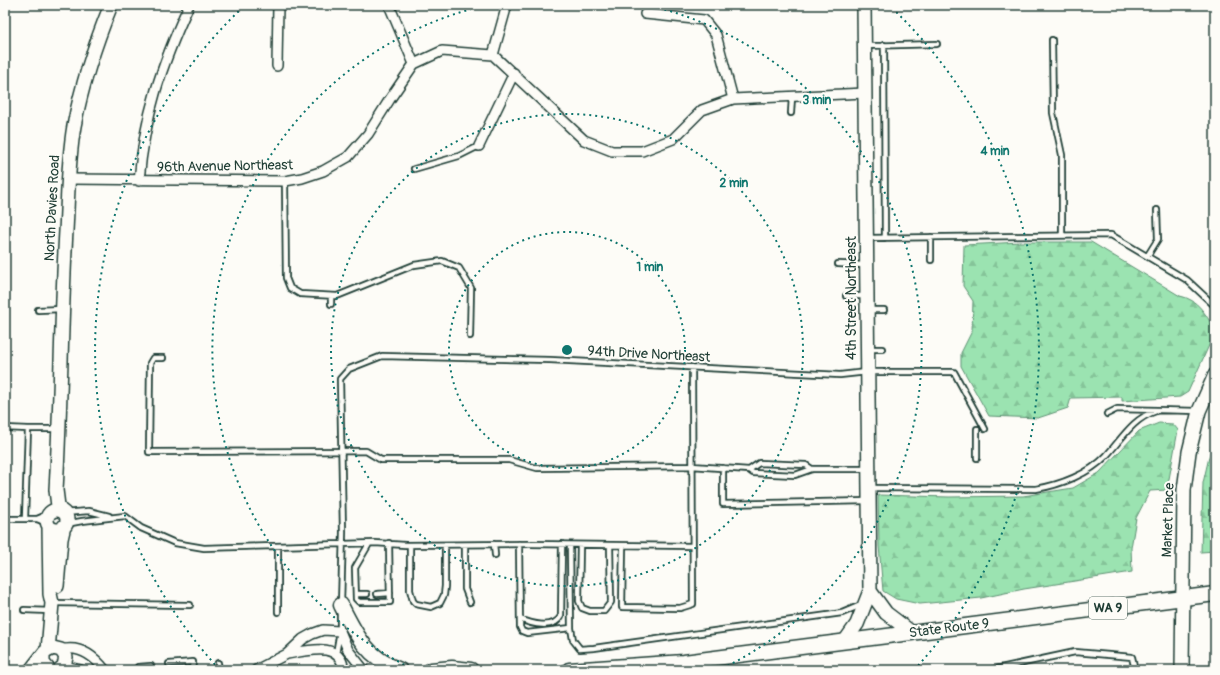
<svg xmlns="http://www.w3.org/2000/svg" width="1220" height="675" font-family="Pangolin,sans-serif">
<defs>
<pattern id="forest-firs" width="22" height="20" patternUnits="userSpaceOnUse"><rect width="22" height="20" fill="#9be3b1"/><path d="M5 1l3.5 6h-7zM16 11l3.5 6h-7z" fill="#85c499"/></pattern>
</defs>
<rect width="100%" height="100%" fill="#fdfcf7"/>
<filter id="ink" filterUnits="userSpaceOnUse"><feTurbulence type="fractalNoise" baseFrequency=".025" numOctaves="2"/><feDisplacementMap in="SourceGraphic" scale="8" xChannelSelector="R" yChannelSelector="G"/><feConvolveMatrix kernelMatrix="1 2 1 2 8 2 1 2 1" color-interpolation-filters="sRGB"/></filter>
<g filter="url(#ink)">
<!-- forest -->
<path fill="url(#forest-firs)" stroke="#5d9072" d="M1020 242H1091L1180 296C1199 300 1204 313 1215 329V332L1188 392 1180 397 1122 401V397L1071 398 1068 408 1038 418 989 416 961 366V353L972 331 973 301 963 286 964 245Z
M1159 423 1173 424 1178 430 1167 490 1150 491 1136 518 1131 548 1132 572 1024 589 981 598 920 604 896 599 883 591 879 546 878 495 949 497 1023 496 1073 488 1099 473 1139 431Z
M1215 431V551L1201 552 1203 483Z"/>
<g fill="none" stroke-linecap="round" stroke-linejoin="round">
<!-- lane casing -->
<g stroke="#1f3d34" stroke-width="8">
<path id="lane" d="M1052 40 1053 113 1062 155V235
M884 45 885 238
M865 46 937 44
M791 113 792 97
M414 169 459 156 479 146
M285 181 286 278 290 288 300 294 337 296 414 265 442 261 459 268 471 288 470 336
M867 238 1111 235 1187 280 1215 306
M1148 255 1158 239 1157 210
M931 260V237
M838 264 865 265
M846 296H865
M331 304V296
M38 310 62 309
M869 310H884
M869 349H882
M163 358H153L150 363 149 452 366 451 381 460H509L537 468 692 466 749 470 753 473 795 475 812 469H867
M1107 414 1117 409 1198 411
M5 428 28 429
M977 429V458
M723 468V504L868 501
M749 470 759 463 806 465 812 469
M871 488 1036 489C1060 485 1089 474 1106 456 1122 439 1132 419 1156 411
M63 513 89 511 109 516
M5 519H37L47 523
M25 519 28 429H55
M37 519 49 514
M66 524 82 521 125 516 141 528 175 543 204 548 375 543 405 545 530 544 693 546
M369 544 355 568 356 599 359 602H390L389 543
M494 544 495 555
M519 544 520 627 522 631 527 633 571 628
M410 545V590L413 601 416 604 431 607 440 603 444 595 445 586V545
M465 545V589L470 602
M570 545 571 628 573 640 580 649 594 648 842 613 861 605
M580 545 579 601 582 608 590 611H604L611 602 610 546
M623 546 622 607 680 608 693 604 692 367
M278 547V612
M356 594H367
M377 594 390 593
M53 603 190 605
M341 604 343 532 340 379 349 369 382 356 550 360 840 375 867 372H954L985 429
M24 610 50 611
M520 619C531 624 554 630 561 616L562 544
M336 654 340 631V614
M218 663 219 670
M169 664 193 662 192 670
M138 670V667L151 666
M991 670 1075 652 1132 657 1135 670"/>
</g>
<!-- street casing -->
<g stroke="#1f3d34" stroke-width="12">
<path id="street" d="M389 5 414 64
M645 14 704 20 716 35 733 99
M493 55 584 140 612 151H642L673 139 702 110 733 99 865 93
M493 55 507 5
M277 66 278 5
M479 146 514 73
M69 179 285 181 302 178 323 171 348 157 368 134 390 99 414 64 442 51 493 55
M139 181C144 116 162 64 189 5
M61 650C79 645 94 656 105 670
M287 654C307 651 340 640 344 670
M64 666 81 670
M256 670 287 654 303 639 312 634 323 630 340 631 348 650 364 670"/>
</g>
<!-- secondary casing -->
<g stroke="#1f3d34" stroke-width="16">
<path id="secondary" d="M47 520a10 10 0 1 1 20 0a10 10 0 1 1-20 0Z
M61 511 58 506 56 490C61 404 61 318 66 231 68 196 68 160 74 126 82 84 95 44 111 5
M57 586 61 539 64 526
M870 591 886 613 911 632
M845 641 857 624 870 591 864 5
M48 650 52 603 50 594 49 527
M43 655V663L49 670
M31 670 45 652 53 648 61 650 66 657 64 666 59 670
M1182 670 1184 490 1189 452 1199 411 1215 375"/>
</g>
<!-- primary casing -->
<g stroke="#1f3d34" stroke-width="17">
<path id="primary" d="M341 605C356 635 367 658 400 670
M431 670 452 668 471 670
M569 670 684 662 1215 594"/>
</g>
<!-- lane -->
<use href="#lane" stroke="#fdfcf7" stroke-width="4.5"/>
<!-- street -->
<use href="#street" stroke="#fdfcf7" stroke-width="9"/>
<!-- secondary -->
<use href="#secondary" stroke="#fdfcf7" stroke-width="13"/>
<!-- primary -->
<use href="#primary" stroke="#fdfcf7" stroke-width="14"/>
</g>
</g>
<!-- distance rings -->
<g fill="none" stroke="#0f766e" stroke-width="2" stroke-dasharray="2 4">
<circle cx="567" cy="350" r="118"/>
<circle cx="567" cy="350" r="236"/>
<path d="M415 670A354 354 0 0 1 487 5M647 5A354 354 0 0 1 719 670"/>
<path d="M219 669A472 472 0 0 1 242 8M892 8A472 472 0 0 1 915 669"/>
</g>
<g text-anchor="middle" dominant-baseline="central" stroke-width="4" stroke-linejoin="round" paint-order="stroke">
<!-- shield labels -->
<rect fill="#fdfcf7" stroke="#62766e" stroke-width="1" x="1089" y="597" width="38" height="22" rx="3"/>
<g font-size="13" font-weight="bold" fill="#1f3d34">
<text x="1108" y="608">WA 9</text>
</g>
<!-- street labels -->
<g font-size="14" fill="#1f3d34" stroke="#fdfcf7">
<text transform="translate(225 166) rotate(-1)">96th Avenue Northeast</text>
<text transform="translate(52 208) rotate(-87)">North Davies Road</text>
<text transform="translate(851 298) rotate(-90)">4th Street Northeast</text>
<text transform="translate(649 354) rotate(3)">94th Drive Northeast</text>
<text transform="translate(1168 520) rotate(-88)">Market Place</text>
<text transform="translate(949 628) rotate(-7)">State Route 9</text>
</g>
</g>
<circle cx="567" cy="350" r="6" fill="#0f766e" stroke="#fdfcf7" stroke-width="2"/>
<g font-size="12" text-anchor="middle" font-weight="bold" fill="#0f766e" stroke="#fdfcf7" stroke-width="4" stroke-linejoin="round" paint-order="stroke">
<text x="817" y="104">3 min</text>
<text x="995" y="155">4 min</text>
<text x="734" y="187">2 min</text>
<text x="650" y="271">1 min</text>
</g>
<!-- margin -->
<rect width="1220" height="675" fill="none" stroke="#fdfcf7" stroke-width="20"/>
<rect x="10" y="10" width="1200" height="655" fill="none" stroke="#1f3d34" stroke-width="1.5" filter="url(#ink)"/>
</svg>
